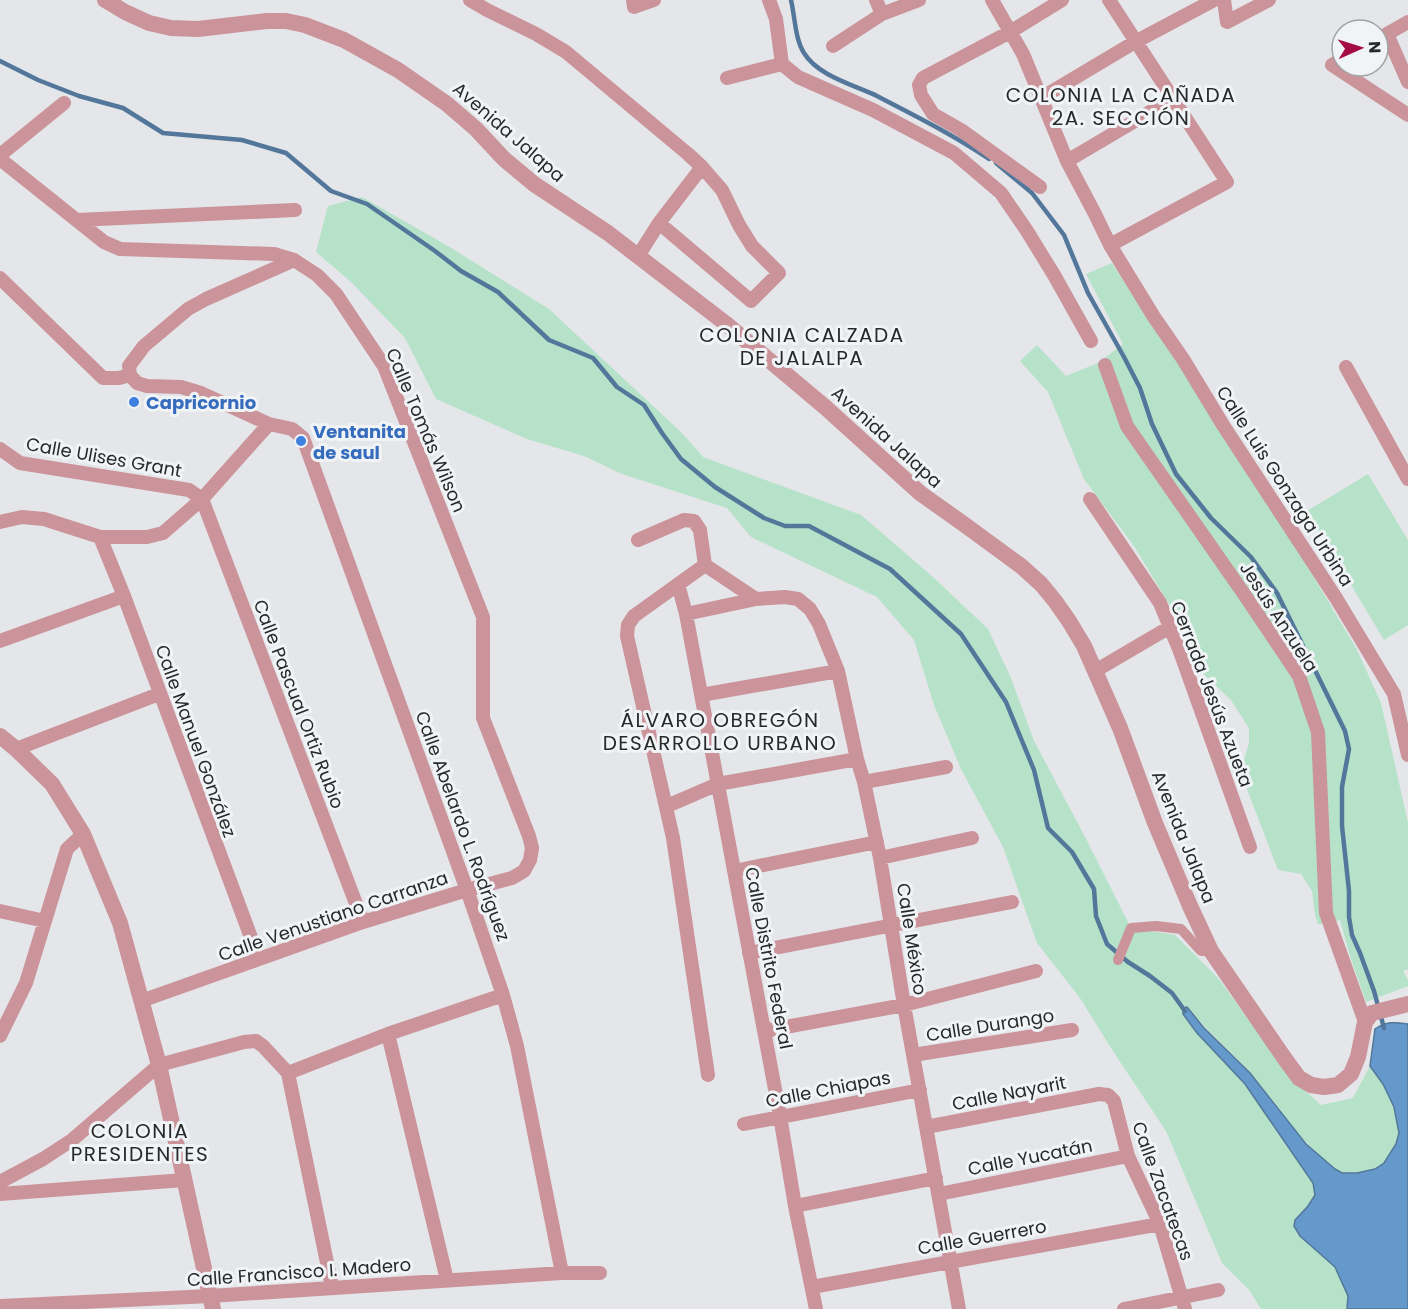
<svg xmlns="http://www.w3.org/2000/svg" width="1408" height="1309" font-family="Poppins,sans-serif">
<rect width="100%" height="100%" fill="#e4e6e9"/>
<!-- green -->
<path fill="#b5e2c9" d="M362 197 448 246 549 309 682 433 703 457 861 515 933 577 988 629 1011 678 1034 741 1082 831 1131 928 1175 935 1218 978 1291 1078 1321 1105 1353 1098 1370 1066C1385 1083 1398 1109 1399 1132 1399 1141 1394 1150 1388 1157 1382 1166 1376 1169 1366 1171 1357 1173 1347 1176 1339 1172 1332 1169 1327 1162 1321 1157 1294 1133 1275 1101 1251 1074 1230 1051 1207 1031 1187 1007L1197 1033 1245 1084 1313 1183 1315 1195 1308 1206 1295 1220 1300 1236 1335 1267 1348 1296 1347 1309H1261L1250 1291 1222 1263 1166 1131 1111 1048 1080 998 1037 943 1003 847 961 769 934 705 914 640 877 597 751 537 727 508 622 474 584 456 527 439 436 399 405 338 351 282 316 252 328 206Z
M1112 263 1263 492 1356 648 1381 703 1408 823V969L1403 971 1408 980V986L1366 1002 1350 956 1340 920 1327 924H1318L1315 915 1312 891 1301 874 1278 870 1245 784 1242 767 1249 743V728L1231 700 1197 668 1178 619 1134 546 1084 479 1048 392 1020 361 1037 345 1066 376 1098 363 1123 344 1086 274Z
M1368 474 1408 540V625L1384 640 1307 511Z"/>
<!-- water -->
<path fill="#6699cb" stroke="#53779a" stroke-width="1.5" d="M1187 1007 1204 1028 1250 1073 1306 1144 1335 1169 1342 1173H1357L1375 1169 1384 1163 1396 1144 1399 1133 1394 1107 1383 1084 1370 1066 1375 1029C1386 1021 1395 1022 1408 1024V1309H1347L1348 1296 1335 1267 1300 1236 1294 1226 1295 1220 1308 1206 1315 1195 1313 1183 1245 1084 1197 1033 1183 1014V1008Z"/>
<g fill="none" stroke-linecap="round" stroke-linejoin="round">
<!-- stream -->
<path stroke="#53779a" stroke-width="4.5" d="M791 0C795 17 795 39 804 53 818 76 854 85 877 96 915 116 954 135 989 159
M0 61 38 80 79 96 123 108 163 133 242 140 286 153 331 191 367 204 435 251 461 271 498 292 549 340 593 358 617 387 644 405 662 433 681 459 715 487 764 518 785 526H809L890 569 961 634 1006 702 1034 770 1048 828 1072 852 1094 889 1096 916 1107 944 1128 962 1150 976 1172 993 1185 1011
M996 163 1032 193 1064 235 1088 293 1124 357 1140 388 1152 424 1176 474 1211 518 1251 557 1277 593 1345 731 1349 749 1342 787V826L1349 891V917L1352 935 1360 953 1374 991 1384 1028"/>
<!-- pedestrian -->
<path stroke="#cb939a" stroke-width="10" d="M1118 960 1131 928 1156 926 1181 929 1201 951H1211"/>
<!-- minor -->
<path stroke="#cb939a" stroke-width="14" d="M470 0 487 10 536 34 566 52 688 154 702 167 722 190 739 225 752 246 779 273 751 301 659 223
M633 0 634 7 654 0
M769 0 776 19 782 64 798 77 873 110 954 153 1001 193 1027 231 1054 275 1091 341
M876 0 882 14
M992 0 1023 54 1067 161 1095 214 1110 245 1154 317 1183 359 1223 425 1336 598 1394 694 1408 755
M1109 0 1227 182 1110 245
M1224 0 1227 22 1269 0
M1387 34 1408 82
M1378 39 1408 22
M833 46 882 14 919 0
M1342 59 1332 65 1408 115
M727 78 782 64
M1041 98 1135 42 1214 0
M0 155 64 103
M0 159 104 242 120 249 274 254 294 260 317 275 336 294 384 366 483 617V718L529 836 532 848 530 860 524 871 512 878 467 890 363 922 141 1001
M1067 161 1172 99
M1040 187 961 130 933 114 921 95 919 85 923 78 1010 32 1062 0
M77 220 295 210
M638 256 659 223 702 167
M294 260 206 299 188 309 144 346 129 366 130 375 137 383 147 386 181 387 201 393 269 424 292 429 303 438 467 890 503 995 517 1046 562 1273
M0 278 103 378H119L130 375
M1105 365 1127 426 1244 594 1299 676 1318 732 1326 913 1365 1022
M1346 367 1408 479
M0 449 20 463 189 490 202 499 363 922
M1090 499 1160 603 1179 649 1250 847
M0 522 22 517 44 519 100 537H147L163 533 202 499 269 424
M100 537 124 596 259 959
M638 540 684 520 694 521 700 530 705 565
M705 565 634 616 628 625 627 636 673 838 708 1075
M705 565 756 599
M678 584 686 614 780 1116 795 1206 816 1309
M686 614 756 599 785 597 798 599 810 609 819 624 838 671 857 759 864 782 880 858 904 1005 959 1309
M0 641 124 596
M1095 671 1170 627
M701 695 838 671
M16 749 159 694
M864 782 946 767
M667 806 718 784 857 759
M880 858 972 838
M734 871 877 842
M0 911 45 921
M749 953 1012 902
M764 1031 904 1005 1036 971
M388 1034 447 1280
M0 1036 26 983 67 849 83 834
M913 1055 1072 1030
M288 1073 388 1034 503 995
M744 1124 920 1090
M926 1127 1099 1094 1108 1095 1114 1101 1128 1156 1160 1224 1185 1309
M0 1182 43 1159 72 1140 159 1065 244 1042 256 1041 263 1046 288 1073 332 1287
M0 1194 184 1180
M939 1194 1128 1156
M795 1206 936 1178
M812 1287 1160 1224
M0 1306 210 1296 562 1273H600
M1124 1309 1218 1290"/>
<!-- tertiary -->
<path stroke="#cb939a" stroke-width="16" d="M105 0 125 12 149 23 171 28 198 29 267 21H286L305 25 344 40 398 70 447 104 476 129 504 159 534 184 608 233 725 323 825 407 920 493 965 525 1021 566 1041 584 1055 601 1069 621 1084 646 1095 671 1120 728 1155 823 1190 906 1211 951 1285 1059 1299 1078 1311 1085 1324 1087 1338 1085 1351 1074 1358 1057 1365 1022 1372 1013 1408 1004
M0 736 16 749 52 784 83 834 120 923 159 1065 213 1309"/>
</g>
<!-- markers -->
<g fill="#3f7fe0" stroke="#f1f4f6" stroke-width="2">
<circle cx="134" cy="402" r="6"/>
<circle cx="301" cy="441" r="6"/>
</g>
<g text-anchor="middle" dominant-baseline="central" stroke-width="6" stroke-linejoin="round" paint-order="stroke">
<!-- street labels -->
<g font-size="18" fill="#282929" stroke="#f1f4f6">
<text transform="translate(509 132) rotate(41)">Avenida Jalapa</text>
<text transform="translate(426 430) rotate(67)">Calle Tomás Wilson</text>
<text transform="translate(887 437) rotate(42)">Avenida Jalapa</text>
<text transform="translate(104 457) rotate(10)">Calle Ulises Grant</text>
<text transform="translate(1285 486) rotate(57)">Calle Luis Gonzaga Urbina</text>
<text transform="translate(1279 617) rotate(57)">Jesús Anzuela</text>
<text transform="translate(1212 694) rotate(69)">Cerrada Jesús Azueta</text>
<text transform="translate(299 704) rotate(69)">Calle Pascual Ortiz Rubio</text>
<text transform="translate(196 741) rotate(70)">Calle Manuel González</text>
<text transform="translate(463 826) rotate(70)">Calle Abelardo L. Rodríguez</text>
<text transform="translate(1184 837) rotate(68)">Avenida Jalapa</text>
<text transform="translate(333 916) rotate(-19)">Calle Venustiano Carranza</text>
<text transform="translate(912 939) rotate(81)">Calle México</text>
<text transform="translate(769 958) rotate(79)">Calle Distrito Federal</text>
<text transform="translate(990 1025) rotate(-9)">Calle Durango</text>
<text transform="translate(828 1089) rotate(-11)">Calle Chiapas</text>
<text transform="translate(1009 1093) rotate(-11)">Calle Nayarit</text>
<text transform="translate(1030 1157) rotate(-11)">Calle Yucatán</text>
<text transform="translate(1163 1191) rotate(70)">Calle Zacatecas</text>
<text transform="translate(982 1237) rotate(-10)">Calle Guerrero</text>
<text transform="translate(299 1272) rotate(-4)">Calle Francisco I. Madero</text>
</g>
<!-- shop labels -->
<g font-size="18" font-weight="bold" fill="#366cbe" stroke="#f1f4f6" text-anchor="start">
<text x="146" y="402">Capricornio</text>
<text x="313" y="431">Ventanita<tspan x="313" dy="21">de saul</tspan></text>
</g>
<!-- neighbourhood labels -->
<g font-size="20" letter-spacing="1.5" fill="#282929" stroke="#f1f4f6">
<text x="1121" y="95">COLONIA LA CAÑADA<tspan x="1121" dy="23">2A. SECCIÓN</tspan></text>
<text x="802" y="335">COLONIA CALZADA<tspan x="802" dy="23">DE JALALPA</tspan></text>
<text x="720" y="720">ÁLVARO OBREGÓN<tspan x="720" dy="23">DESARROLLO URBANO</tspan></text>
<text x="140" y="1131">COLONIA<tspan x="140" dy="23">PRESIDENTES</tspan></text>
</g>
</g>
<!-- north arrow -->
<g transform="translate(1360 48) rotate(87)"><circle r="28" fill="#f1f4f6" stroke="#a1a3a4" stroke-width="1.5"/>
<path d="M0-4.5L10 22L0 15L-10 22Z" fill="#a40c44"/>
<text y="-9" font-size="16" font-weight="bold" text-anchor="middle" fill="#282929">N</text>
</g>
</svg>
